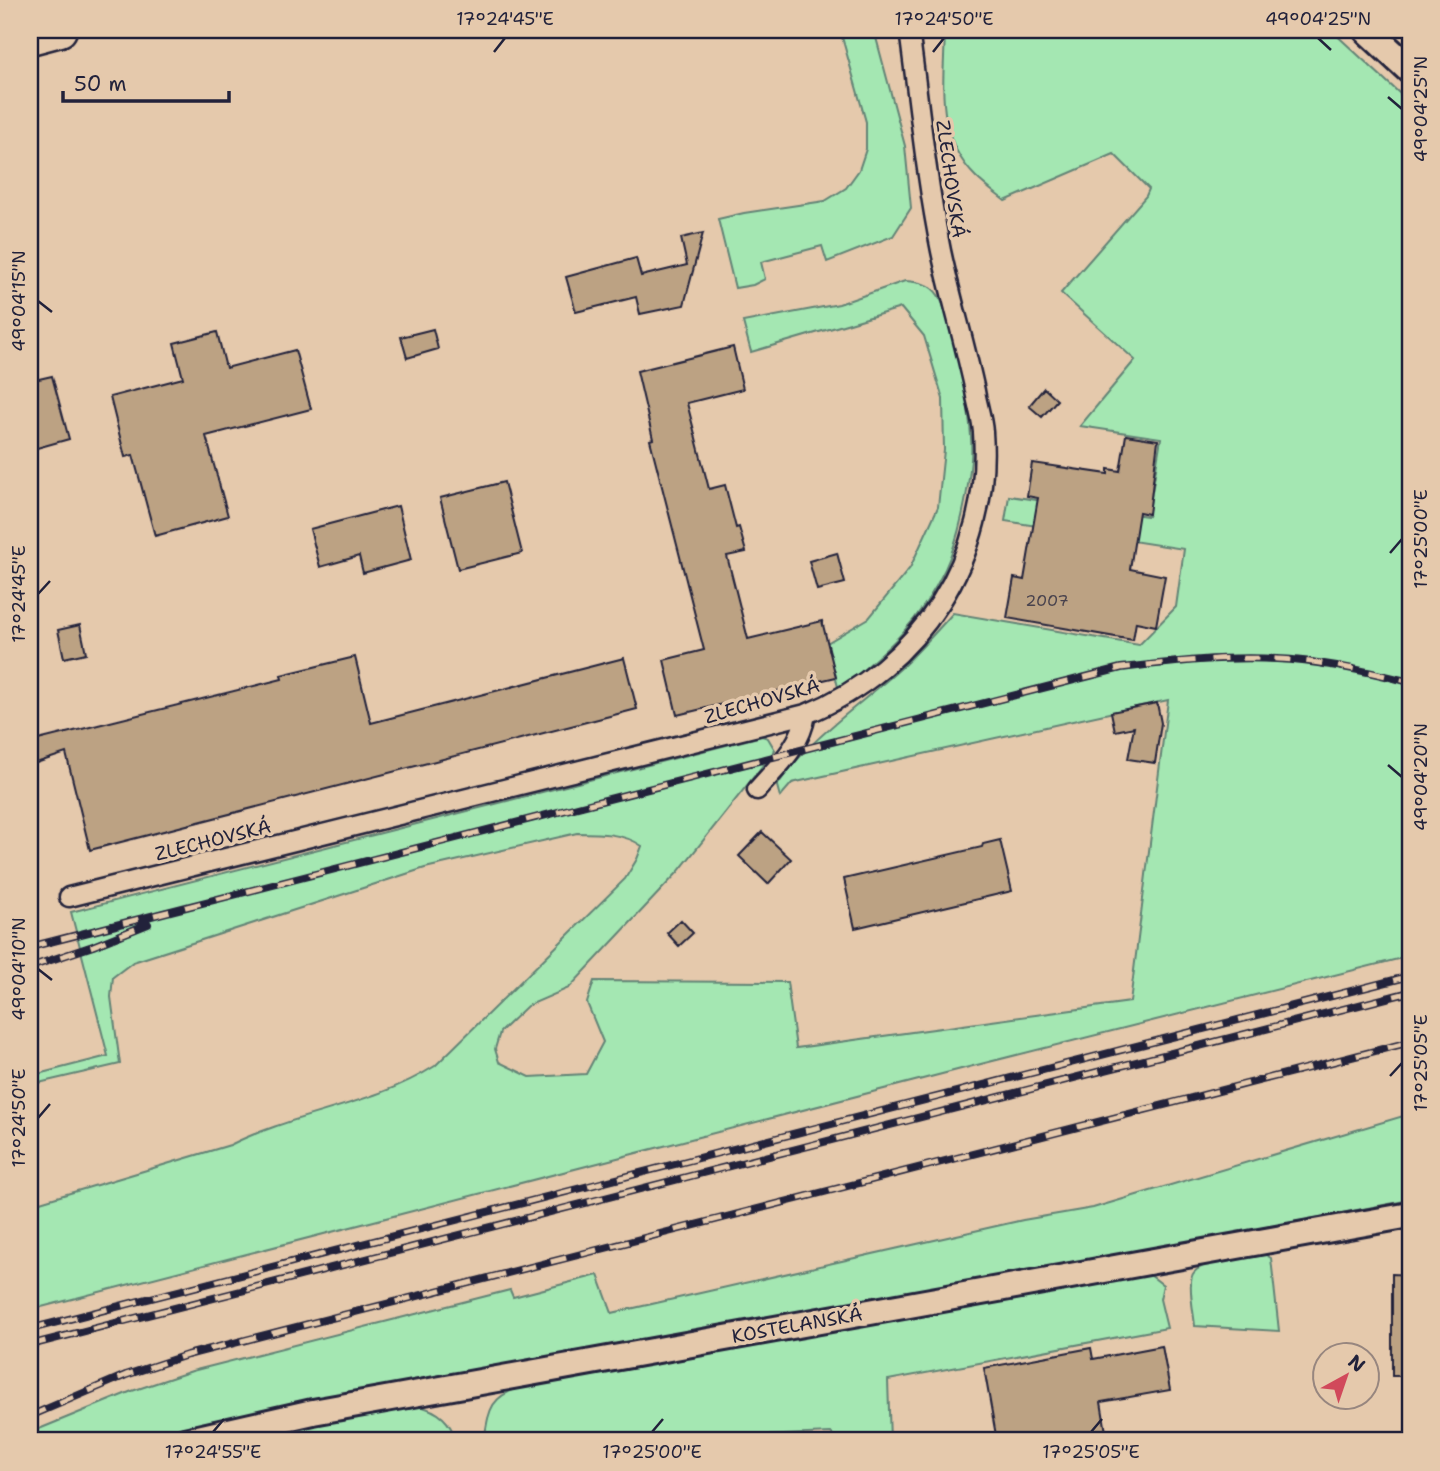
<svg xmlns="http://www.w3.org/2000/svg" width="1440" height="1471" font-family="'Shantell Sans',sans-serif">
<rect width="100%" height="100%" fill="#e5c9ac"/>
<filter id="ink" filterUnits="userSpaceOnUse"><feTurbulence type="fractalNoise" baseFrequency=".0143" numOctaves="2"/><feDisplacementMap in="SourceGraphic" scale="14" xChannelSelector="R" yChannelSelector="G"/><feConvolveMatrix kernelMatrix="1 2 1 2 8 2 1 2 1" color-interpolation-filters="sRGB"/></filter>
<g filter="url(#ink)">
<!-- green -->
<path fill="#a4e7b2" stroke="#638476" stroke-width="2" d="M840 30H874L905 146 911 208 893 236 827 262 822 246 761 262 765 279 753 285 735 288 718 219 744 213 825 201 846 188 859 170 866 149V122Z
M945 30H1331L1410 103V956L969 1067 30 1310V1205L230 1145C296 1112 373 1106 435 1066L625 879 637 859 642 846C624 833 599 833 577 833L425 868 133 962 113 977 111 997 120 1064 30 1085V1076L108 1056 71 912 762 736 768 738 775 750 678 872 569 988 527 1006 500 1032 495 1049 499 1062 530 1077 586 1074 603 1042 587 1003 594 981 787 982 796 1048 1130 1002 1168 700 792 783 780 797 777 786C808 739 859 706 901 668 919 651 936 632 953 613L1139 645 1176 607 1184 549 1005 521 1009 496 1148 516 1161 438 1080 426 1135 360 1061 293 1146 196 1149 189 1114 154 1005 201C995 193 985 186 976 177 934 135 944 84 945 30Z
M905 281C918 282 930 283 938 295 956 323 974 426 971 460 968 494 959 539 945 569 919 624 887 650 842 688L838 687 827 643 869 618 910 568 938 507 944 450 943 399 924 336 901 308 751 352 743 322 839 304Z
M1410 1114V1200L1029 1272 531 1360 212 1421 131 1441H30V1434L39 1429 132 1391 192 1371 510 1290 513 1297 598 1275 612 1313 1023 1220 1093 1208Z
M1264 1254 1271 1258 1279 1331 1195 1326C1194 1314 1188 1287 1192 1276 1197 1260 1248 1257 1264 1254Z
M1150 1275 1163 1285 1160 1299 1167 1328 888 1380 890 1441H838L831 1433 635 1441H484C489 1411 489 1397 521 1387Z
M418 1406C438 1410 451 1421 456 1441H399L392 1438 377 1441H245L332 1421Z"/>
<!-- building -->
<path fill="#bca283" stroke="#22223b" stroke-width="2" d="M703 233 684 305 640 314 636 297 576 312 566 277 636 258 641 276 687 265 681 238Z
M433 329 438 349 407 358 401 337Z
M217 332 226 368 295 350 311 409 206 436 228 516 155 536 133 455 125 457 110 397 183 378 174 343Z
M733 347 743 389 687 403 709 489 725 485 736 528 739 527 746 552 727 556 748 639 822 621 836 677 677 715 664 660 704 650 650 440 653 439 637 371Z
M52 376 69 439 30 450V381Z
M1044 388 1057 400 1042 417 1029 406Z
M1126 435 1158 440 1149 514 1139 512 1130 569 1165 576 1156 626 1136 622 1133 640 1007 618 1014 578 1024 580 1038 498 1027 496 1032 463 1108 474V469L1120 471Z
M504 482 522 553 458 569 440 498Z
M398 506 411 560 363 573 359 556 320 567 310 529Z
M837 553 845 583 817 590 809 561Z
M80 625 86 653 64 658 58 630Z
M355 657 371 723 624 658 637 709 90 850 66 753 30 765V742L282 679 281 675Z
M1157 703 1161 723 1155 763 1128 759 1134 727 1115 731 1111 712Z
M762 832 791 859 768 884 739 856Z
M1000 840 1012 891 855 928 844 879 982 847 983 844Z
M681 920 693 933 679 946 667 933Z
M1392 1274 1410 1275V1376H1392Z
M1162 1346 1170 1390 1101 1402 1106 1432 1054 1441H997L984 1368 1091 1348 1093 1359Z"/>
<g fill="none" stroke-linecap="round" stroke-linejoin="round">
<!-- minor casing -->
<g stroke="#22223b" stroke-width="23">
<path id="minor" d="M757 790C778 766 801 746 806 714
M69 897 806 714C920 668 992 556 983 432 982 418 977 404 975 391 965 344 951 298 941 251 926 178 919 103 909 30"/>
</g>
<!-- secondary casing -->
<g stroke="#22223b" stroke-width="30">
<path id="secondary" d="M185 1441 313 1412 1410 1215"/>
</g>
<!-- primary casing -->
<g stroke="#22223b" stroke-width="32">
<path id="primary" d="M1367 30 1410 70"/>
</g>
<!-- motorway casing -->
<g stroke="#22223b" stroke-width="37">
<path id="motorway" d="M30 38 60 30"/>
</g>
<!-- minor -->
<use href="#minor" stroke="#e5c9ac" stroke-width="18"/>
<!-- secondary -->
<use href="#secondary" stroke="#e5c9ac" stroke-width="24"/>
<!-- primary -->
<use href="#primary" stroke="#e5c9ac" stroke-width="26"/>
<!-- motorway -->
<use href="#motorway" stroke="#e5c9ac" stroke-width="32"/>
<!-- rail casing -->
<g stroke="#22223b" stroke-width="8">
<path id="rail" d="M30 947 1121 668C1173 662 1225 656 1277 659 1322 661 1367 671 1410 682
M30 967 93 946 148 924
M30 1329 1410 976
M30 1345 1410 992
M30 1416 126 1375 187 1355 1410 1042"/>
</g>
<!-- rail -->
<use href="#rail" stroke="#e5c9ac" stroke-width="5" stroke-dasharray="16" stroke-linecap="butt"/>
</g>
</g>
<!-- ticks -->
<path fill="none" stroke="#22223b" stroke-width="2.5" d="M1318 38 1331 50M494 52 505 38M933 52 944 38M1388 97 1402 109M38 301 52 312M1390 553 1402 539M38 594 50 581M1388 765 1402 777M38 969 52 980M1390 1076 1402 1063M38 1118 50 1104M213 1432 224 1419M652 1432 663 1419M1091 1432 1102 1419"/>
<g text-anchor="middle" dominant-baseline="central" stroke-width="7" stroke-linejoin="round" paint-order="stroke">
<!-- number labels -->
<g font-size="16" fill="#48424d">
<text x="1047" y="600">2007</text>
</g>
<!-- street labels -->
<g font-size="19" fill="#22223b" stroke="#e5c9ac">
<text transform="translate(951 179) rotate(82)">ZLECHOVSKÁ</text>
<text transform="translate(762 701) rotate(-16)">ZLECHOVSKÁ</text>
<text transform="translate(213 840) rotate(-14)">ZLECHOVSKÁ</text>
<text transform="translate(797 1325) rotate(-10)">KOSTELANSKÁ</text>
</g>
</g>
<!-- margin -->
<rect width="1440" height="1471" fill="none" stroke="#e5c9ac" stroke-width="77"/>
<!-- north arrow -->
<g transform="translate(1346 1376) rotate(40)"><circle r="33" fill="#e5c9ac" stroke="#97867f" stroke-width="2"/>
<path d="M0-5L12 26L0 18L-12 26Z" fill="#d1495b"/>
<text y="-10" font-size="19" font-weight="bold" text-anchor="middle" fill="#22223b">N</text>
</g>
<!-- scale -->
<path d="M63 91v10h166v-10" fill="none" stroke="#22223b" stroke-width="3.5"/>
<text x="74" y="91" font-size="21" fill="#22223b" stroke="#e5c9ac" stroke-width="5" paint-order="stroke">50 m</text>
<rect x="38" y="38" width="1364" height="1394" fill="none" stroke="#22223b" stroke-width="2.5"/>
<g font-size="18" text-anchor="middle" fill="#22223b">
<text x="505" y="25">17°24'45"E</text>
<text x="944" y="25">17°24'50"E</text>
<text x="1318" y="25">49°04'25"N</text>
<text transform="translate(1421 109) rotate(-90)" y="6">49°04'25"N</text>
<text transform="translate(19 301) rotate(-90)" y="6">49°04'15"N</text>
<text transform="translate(1421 539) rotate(-90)" y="6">17°25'00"E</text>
<text transform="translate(19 594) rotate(-90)" y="6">17°24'45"E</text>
<text transform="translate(1421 777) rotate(-90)" y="6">49°04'20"N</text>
<text transform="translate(19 969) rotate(-90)" y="6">49°04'10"N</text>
<text transform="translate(1421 1063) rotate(-90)" y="6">17°25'05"E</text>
<text transform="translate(19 1118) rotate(-90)" y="6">17°24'50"E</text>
<text x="213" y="1458">17°24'55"E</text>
<text x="652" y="1458">17°25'00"E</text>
<text x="1091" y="1458">17°25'05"E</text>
</g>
</svg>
